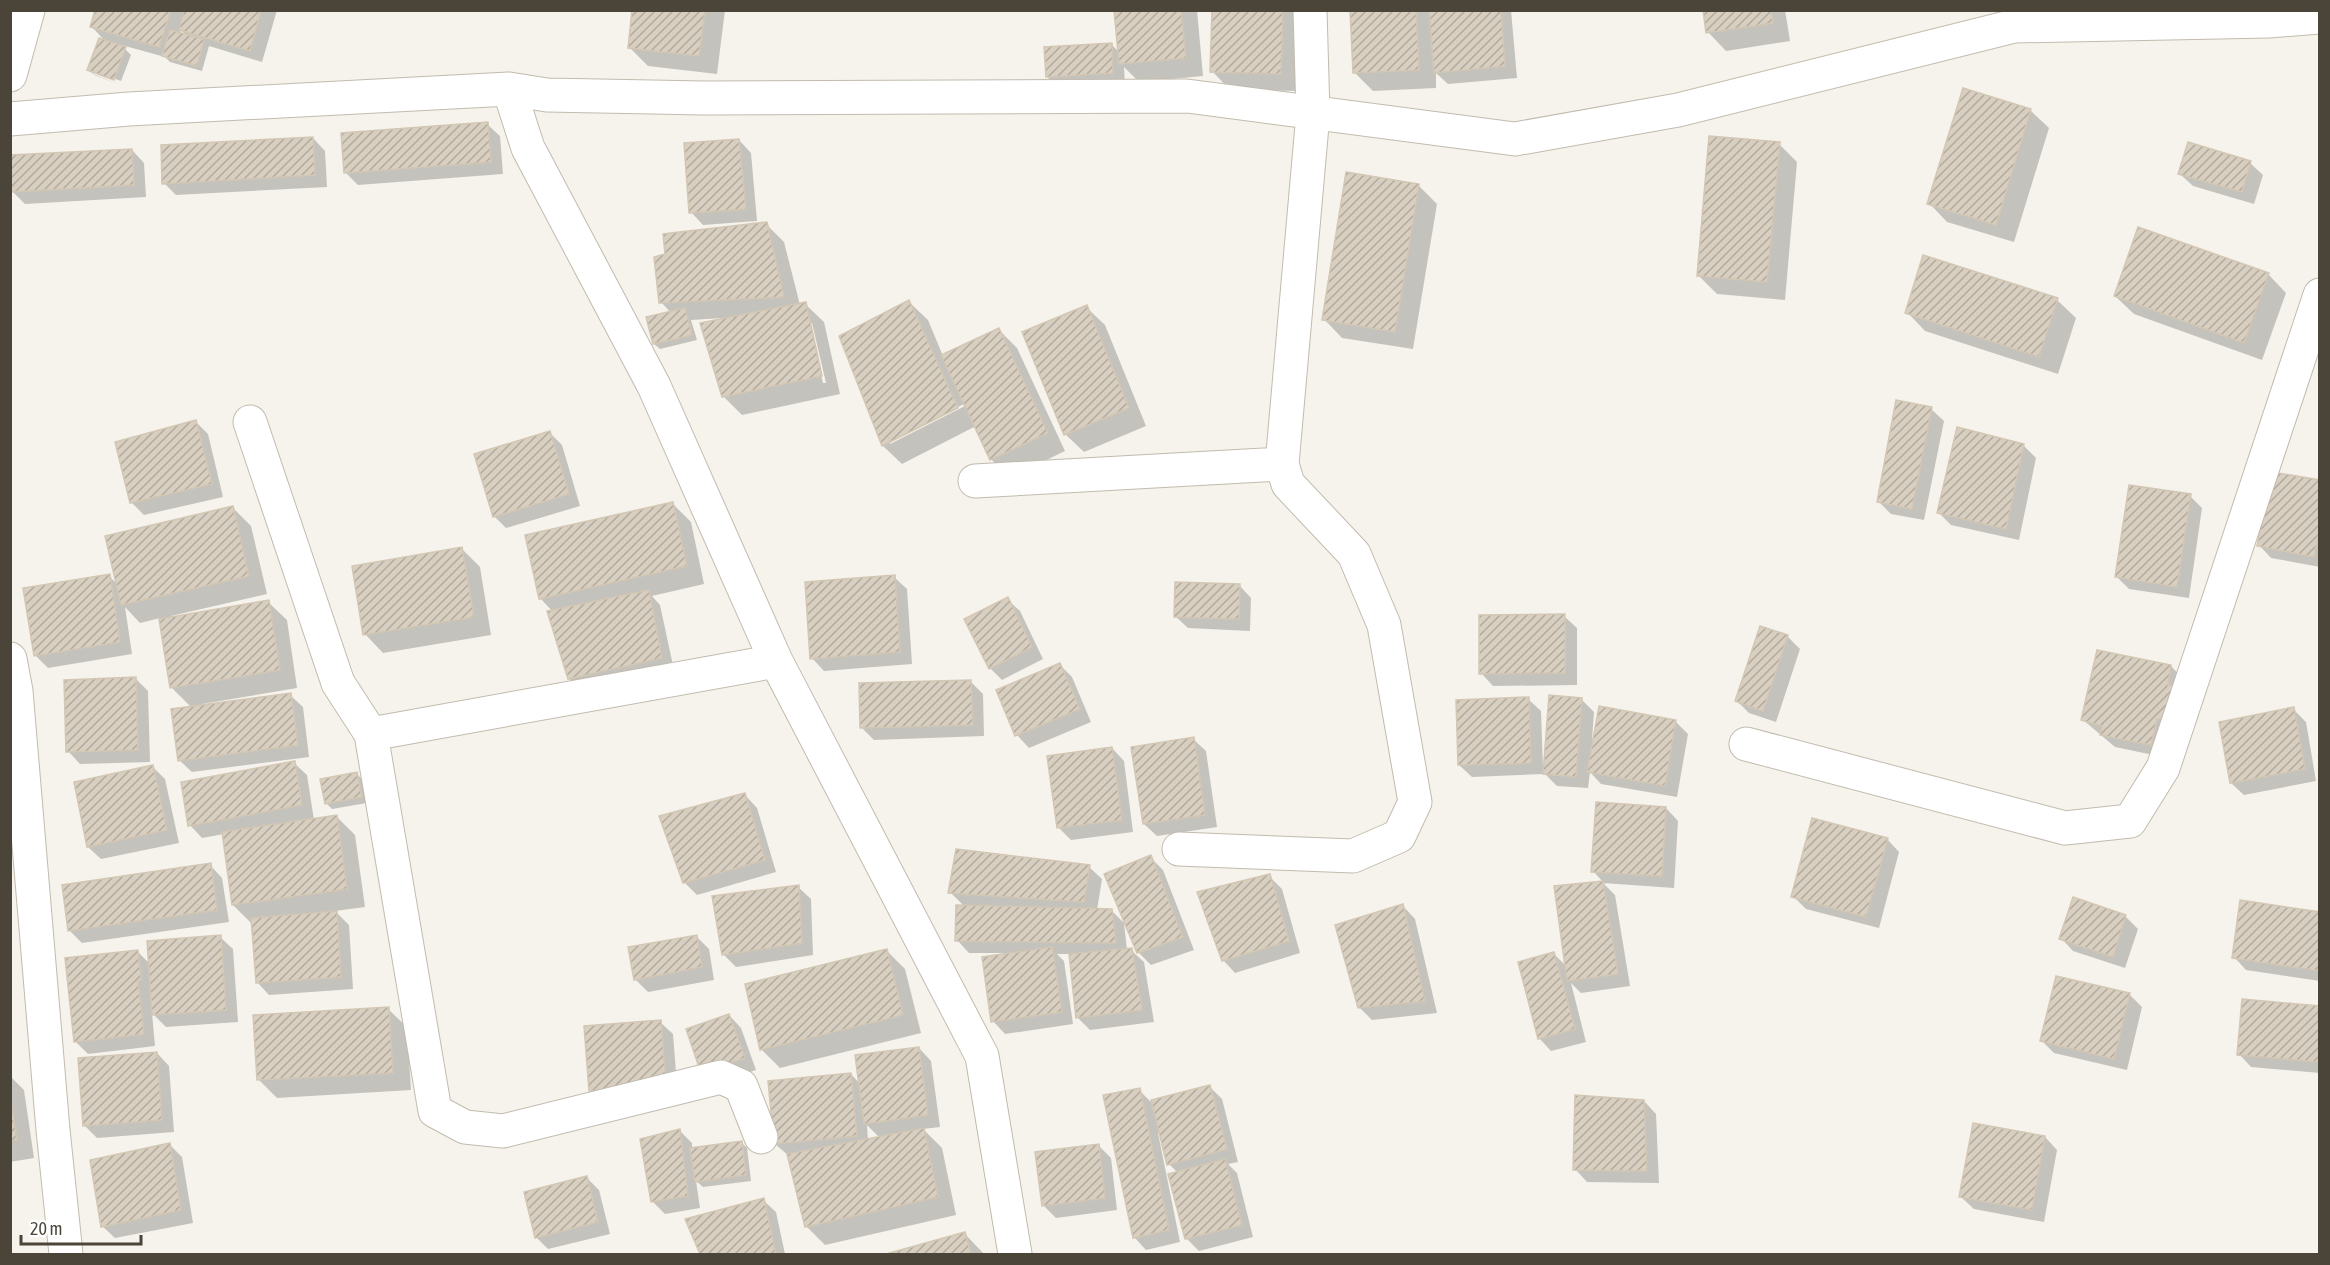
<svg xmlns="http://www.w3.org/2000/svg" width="2330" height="1265" font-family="'Asap Condensed',sans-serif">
<defs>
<pattern id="building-hatch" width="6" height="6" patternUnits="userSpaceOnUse" patternTransform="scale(1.5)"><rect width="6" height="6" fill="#d8cfc1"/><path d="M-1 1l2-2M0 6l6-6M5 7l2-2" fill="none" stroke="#b1aa9e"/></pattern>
</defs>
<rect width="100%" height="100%" fill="#f6f3ec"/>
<!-- shadow -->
<path fill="#0003" fill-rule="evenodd" d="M97 10H277L262 62 209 46 202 71 170 62 165 57 118 44 117 46 125 49 131 55 121 81 93 71V74L120 85 94 75 88 69 106 42 92 27ZM181 30 188 37 179 35Z
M634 10H725L717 74 648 66 629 47Z
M1116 10H1197L1203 76 1139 82 1124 67 1125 85 1060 89 1047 77 1111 44 1120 53Z
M1213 10H1302L1299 91 1230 90 1212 71Z
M1352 10H1511L1517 78 1448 84 1436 73V88L1373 91 1354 72Z
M1704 10H1785L1790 41 1726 51 1708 32Z
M1914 10H1995V11Z
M2030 110 2049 128 2014 242 1947 222 1929 203Z
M487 124 500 136 503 174 358 185 345 172Z
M313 138 325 151 327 187 176 195 164 183Z
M739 140 751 153 757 221 703 225 691 212Z
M1779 144 1797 162 1785 300 1717 294 1698 275Z
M132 150 144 163 146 197 25 204 12 191Z
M2250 163 2263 175 2254 204 2193 186 2180 174Z
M1418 185 1437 204 1413 349 1342 338 1324 319Z
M766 224 784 242 800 305 805 304 824 322 840 394 742 415 723 396V318L691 320 697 340 660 349 654 344 671 313 661 302 667 255ZM809 323H812L826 383H823Z
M2268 274 2286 293 2262 360 2134 314 2115 296Z
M2057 300 2076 318 2058 374 1925 331 1907 312Z
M909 302 928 320 943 356 999 330 1017 348 1065 451 1009 478 991 459 976 426 902 464 883 446 841 337ZM964 404 965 406 890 444V440Z
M1086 307 1105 325 1146 426 1084 452 1065 434Z
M1931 409 1944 421 1924 520 1891 514 1879 502Z
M196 422 208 434 223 497 144 515 131 502Z
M549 432 562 445 580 506 506 528 494 516Z
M2023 445 2036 458 2019 540 1951 525 1939 513Z
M2320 482V567L2271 558 2259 545Z
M2190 496 2202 508 2189 598 2129 589 2117 577Z
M672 503 691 522 704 584 652 596 660 605 674 670 582 691 569 679 553 612 540 598Z
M233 508 251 526 267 594 171 616 172 618 268 602 287 620 297 688 202 704 203 707 290 695 303 707 309 757 192 772 179 760 192 708 171 687 160 618 140 623 125 607 132 654 48 668 36 656 109 576 117 584Z
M462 549 480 567 491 635 383 653 365 634Z
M894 577 907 589 912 664 824 671 812 658Z
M1239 585 1251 598 1250 631 1188 628 1175 616Z
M1007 599 1020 611 1043 659 1002 680 990 668Z
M1564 616 1577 628V685L1493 686 1481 673Z
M1761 628 1788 637 1800 649 1776 722 1749 713 1737 701Z
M1060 665 1072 677 1091 722 1029 748 1017 735Z
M2171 666 2183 679 2163 757 2115 747 2082 719Z
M136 679 148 691 150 762 80 764 68 751Z
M971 682 983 694 984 736 874 740 861 727Z
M1528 699 1541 711 1543 768H1545L1582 700 1594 712 1592 740 1675 721 1688 734 1677 797 1601 784 1590 772 1588 788 1557 786 1543 772V774L1472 777 1459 765Z
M2293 709 2306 722 2316 781 2244 795 2231 783Z
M1193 739 1206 751 1217 827 1157 836 1144 824Z
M1112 748 1124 761 1133 832 1071 840 1058 827Z
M294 763 307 775 314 820 337 817 355 835 365 907 335 911 349 925 353 989 269 995 257 982 251 923 233 905 224 834 202 838 190 825Z
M153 767 165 779 179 843 101 859 88 847Z
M357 774 363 780 367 803 332 809 326 803Z
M745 795 757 808 776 872 697 895 684 882Z
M1666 808 1678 821 1674 888 1603 883 1615 895 1630 986 1581 993 1571 983 1586 1042 1551 1051 1539 1038 1554 954 1566 966 1556 888 1604 883 1593 871Z
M1887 839 1899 852 1879 928 1806 909 1793 896Z
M1150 857 1163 870 1194 950 1151 965 1138 952Z
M210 865 222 878 229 922 82 943 70 931Z
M1089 867 1102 879 1097 910H1111L1124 923 1127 950H1131L1144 962 1154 1022 1090 1030 1078 1018 1070 954H1057L1064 961 1073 1024 1005 1034 993 1021 1005 953H969L957 940 964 906 950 892Z
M1269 876 1282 889 1300 953 1235 973 1223 960Z
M798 887 811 899 813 955 736 967 723 954Z
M2074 899 2126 917 2138 929 2125 968 2073 951 2061 938Z
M1403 906 1415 919 1437 1013 1372 1020 1360 1008Z
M2320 913V981L2246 970 2234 957Z
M696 936 709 949 714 980 648 992 635 979Z
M220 937 233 949 238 1022 166 1027 152 1013 155 1046 88 1054 76 1042 137 951 150 964Z
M887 951 905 969 921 1033 780 1068 761 1049Z
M2130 995 2142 1007 2127 1070 2054 1053 2042 1041Z
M2320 1007V1073L2251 1067 2239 1054Z
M388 1009 407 1027 411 1090 277 1098 259 1080Z
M729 1015 741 1028 756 1070 715 1084Z
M660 1022 673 1034 678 1097 603 1103 591 1090Z
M919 1048 931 1061 940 1127 923 1129 942 1148 956 1215 825 1245 806 1226 789 1156 775 1144 851 1074 860 1084ZM867 1125 880 1138 868 1140Z
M157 1053 169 1066 174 1132 97 1138 84 1125Z
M10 1076 24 1090 34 1158 10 1162Z
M1210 1087 1222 1099 1238 1162 1228 1164 1237 1173 1253 1237 1199 1251 1186 1238 1178 1173 1169 1164 1161 1132 1158 1133 1180 1242 1146 1250 1134 1237 1139 1090 1151 1102Z
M1644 1101 1656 1114 1659 1183 1587 1182 1575 1169Z
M679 1130 692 1143V1149L741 1142 747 1148 751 1181 703 1187 696 1181 700 1208 665 1214 652 1201Z
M2045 1137 2057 1150 2044 1222 1974 1209 1961 1197Z
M170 1145 182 1157 193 1223 115 1238 102 1226Z
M1098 1145 1111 1158 1117 1210 1056 1218 1044 1206 1037 1153Z
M587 1178 599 1190 610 1234 548 1249 536 1237Z
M763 1200 776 1212 785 1254H702L687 1220Z
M965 1234 984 1254H892Z"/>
<!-- building -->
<path fill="url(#building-hatch)" stroke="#d3c7b4" stroke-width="1.5" d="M95 10H171L159 47 90 27Z
M184 10H261L250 51 179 30Z
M632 10H705L699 56 628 48Z
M1114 10H1181L1186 58 1119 64Z
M1212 10H1283L1281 74 1210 72Z
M1350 10H1416L1419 70 1353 73Z
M1429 10H1501L1505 66 1434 73Z
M1703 10H1771L1773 23 1706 33Z
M170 30 204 39 197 66 162 56Z
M99 38 126 47 114 80 87 70Z
M1112 43 1113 73 1046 77 1044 47Z
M1963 88 2031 109 1996 225 1927 204Z
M488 122 491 162 344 173 341 133Z
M1709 136 1780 142 1767 282 1697 276Z
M313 137 315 175 162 184 161 145Z
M739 139 746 209 689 213 684 143Z
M2188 142 2251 161 2242 192 2178 174Z
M132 149 134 185 11 192 10 155Z
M1346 172 1419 184 1395 332 1322 320Z
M767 222 784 297 659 303 654 257 665 254 663 234Z
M2138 227 2269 273 2244 343 2114 296Z
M1923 255 2058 298 2039 357 1905 313Z
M909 300 958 408 882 446 839 336Z
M806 302 822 376 722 397 700 323Z
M1087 305 1129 408 1064 435 1022 332Z
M685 308 692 335 653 344 646 317Z
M999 328 1048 433 990 460 941 355Z
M1896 400 1932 407 1912 509 1877 502Z
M196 420 212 484 130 503 115 442Z
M1957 427 2024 444 2006 529 1937 513Z
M550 431 569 494 493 517 474 454Z
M2272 472 2320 480V529L2314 557 2257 546Z
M2129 485 2191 494 2177 587 2115 577Z
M673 502 687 566 539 599 525 535Z
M233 506 249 576 121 605 105 536Z
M462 547 474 617 363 635 352 566Z
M110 574 120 642 34 656 23 588Z
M895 575 900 652 810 659 805 582Z
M1175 582 1240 584 1239 619 1174 617Z
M649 590 662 658 568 679 547 611Z
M1008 597 1032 647 989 669 964 619Z
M269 600 280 670 170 688 159 619Z
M1565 614V673L1479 674V615Z
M1760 626 1788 635 1763 711 1735 701Z
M2097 650 2171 665 2168 685 2185 686 2175 718 2157 719 2151 745 2100 735 2102 726 2081 720Z
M1060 663 1080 709 1015 736 996 690Z
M136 677 138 750 66 752 64 680Z
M971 680 973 725 860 728 859 683Z
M291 693 298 745 178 761 171 709Z
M1549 695 1582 698 1576 777 1543 774Z
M1529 697 1531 763 1458 765 1456 700Z
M1599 706 1676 720 1665 786 1587 772Z
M2294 707 2305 769 2230 783 2219 722Z
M1194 737 1205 815 1143 824 1131 747Z
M1112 747 1122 820 1057 828 1047 756Z
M295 761 302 805 188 826 181 782Z
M153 765 167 830 87 847 74 782Z
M357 772 362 797 325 804 320 779Z
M745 793 765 860 683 883 659 816Z
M1596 802 1666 807 1662 876 1591 872Z
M337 815 347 889 232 905 222 832Z
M1812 818 1888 838 1866 917 1791 897Z
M956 849 1090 865 1084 902 948 893Z
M1151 855 1183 937 1137 953 1104 874Z
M211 863 217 910 68 931 62 885Z
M1270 874 1289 941 1222 961 1197 892Z
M1603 881 1618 974 1567 981 1554 886Z
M799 885 802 943 722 955 712 896Z
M2073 897 2126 915 2113 957 2059 939Z
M2240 900 2320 912V971L2232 958Z
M1403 904 1425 1001 1358 1008 1335 925Z
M956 905 1112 909 1116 943 955 941Z
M337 911 341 977 256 983 251 918Z
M221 935 226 1010 152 1015 147 941Z
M697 935 702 967 634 980 628 947Z
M1052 947 1062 1012 991 1022 982 957Z
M1132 948 1142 1010 1076 1018 1069 954Z
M887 949 903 1015 760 1050 745 984Z
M138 950 141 980 138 981 144 1034 74 1042 65 958Z
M1554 952 1575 1029 1538 1039 1518 962Z
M2056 976 2130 993 2114 1059 2040 1041Z
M2242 999 2320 1006V1062L2237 1055Z
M389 1007 393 1073 257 1080 253 1015Z
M729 1014 745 1058 701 1073 686 1029Z
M661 1020 666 1085 589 1091 584 1026Z
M919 1047 928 1115 864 1124 855 1055Z
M157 1052 162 1120 83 1126 78 1058Z
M851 1073 857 1136 774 1144 768 1081Z
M1210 1085 1227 1149 1167 1165 1151 1100Z
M1140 1088 1169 1230 1133 1238 1103 1095Z
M1575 1095 1644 1100 1647 1171 1573 1170Z
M10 1097 17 1140 10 1141Z
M1973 1123 2045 1136 2032 1210 1959 1197Z
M924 1128 938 1197 805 1227 787 1154Z
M680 1129 688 1196 651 1202 640 1139Z
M742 1141 746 1175 695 1182 690 1148Z
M170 1143 181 1210 101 1227 90 1160Z
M1099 1144 1105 1198 1042 1206 1035 1152Z
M1225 1159 1242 1225 1185 1239 1168 1174Z
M587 1176 598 1222 535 1238 524 1192Z
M764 1198 776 1254H700L685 1219Z
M965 1232 971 1254H886Z"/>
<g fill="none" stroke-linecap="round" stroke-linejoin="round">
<!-- minor casing -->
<g stroke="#c2bbae" stroke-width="35">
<path id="minor" d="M10 75 28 10
M509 89 528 148 654 386 776 661 982 1056 1015 1254
M10 119 129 109 509 89 547 95 704 98 1187 96 1515 139 1678 110 2014 26 2269 21 2320 17
M250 422 338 683 371 734 776 661
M975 481 1282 464
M10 659 16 691 53 1130 66 1254
M371 734 435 1111 465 1127 503 1131 721 1077 741 1086 761 1137
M1746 744 2065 828 2130 821 2163 768 2320 295
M1179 849 1353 856 1399 836 1415 802 1384 625 1354 554 1288 484 1282 464 1313 114 1310 10"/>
</g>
<!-- minor -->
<use href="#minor" stroke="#fff" stroke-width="33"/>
</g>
<!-- border -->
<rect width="2330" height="1265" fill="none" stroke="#4b4439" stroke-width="24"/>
<!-- scale -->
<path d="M21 1235v9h120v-9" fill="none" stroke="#4b4439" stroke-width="3"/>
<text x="30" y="1235" font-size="18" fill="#4b4439" stroke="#ffffff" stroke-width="4.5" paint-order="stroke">20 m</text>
</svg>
